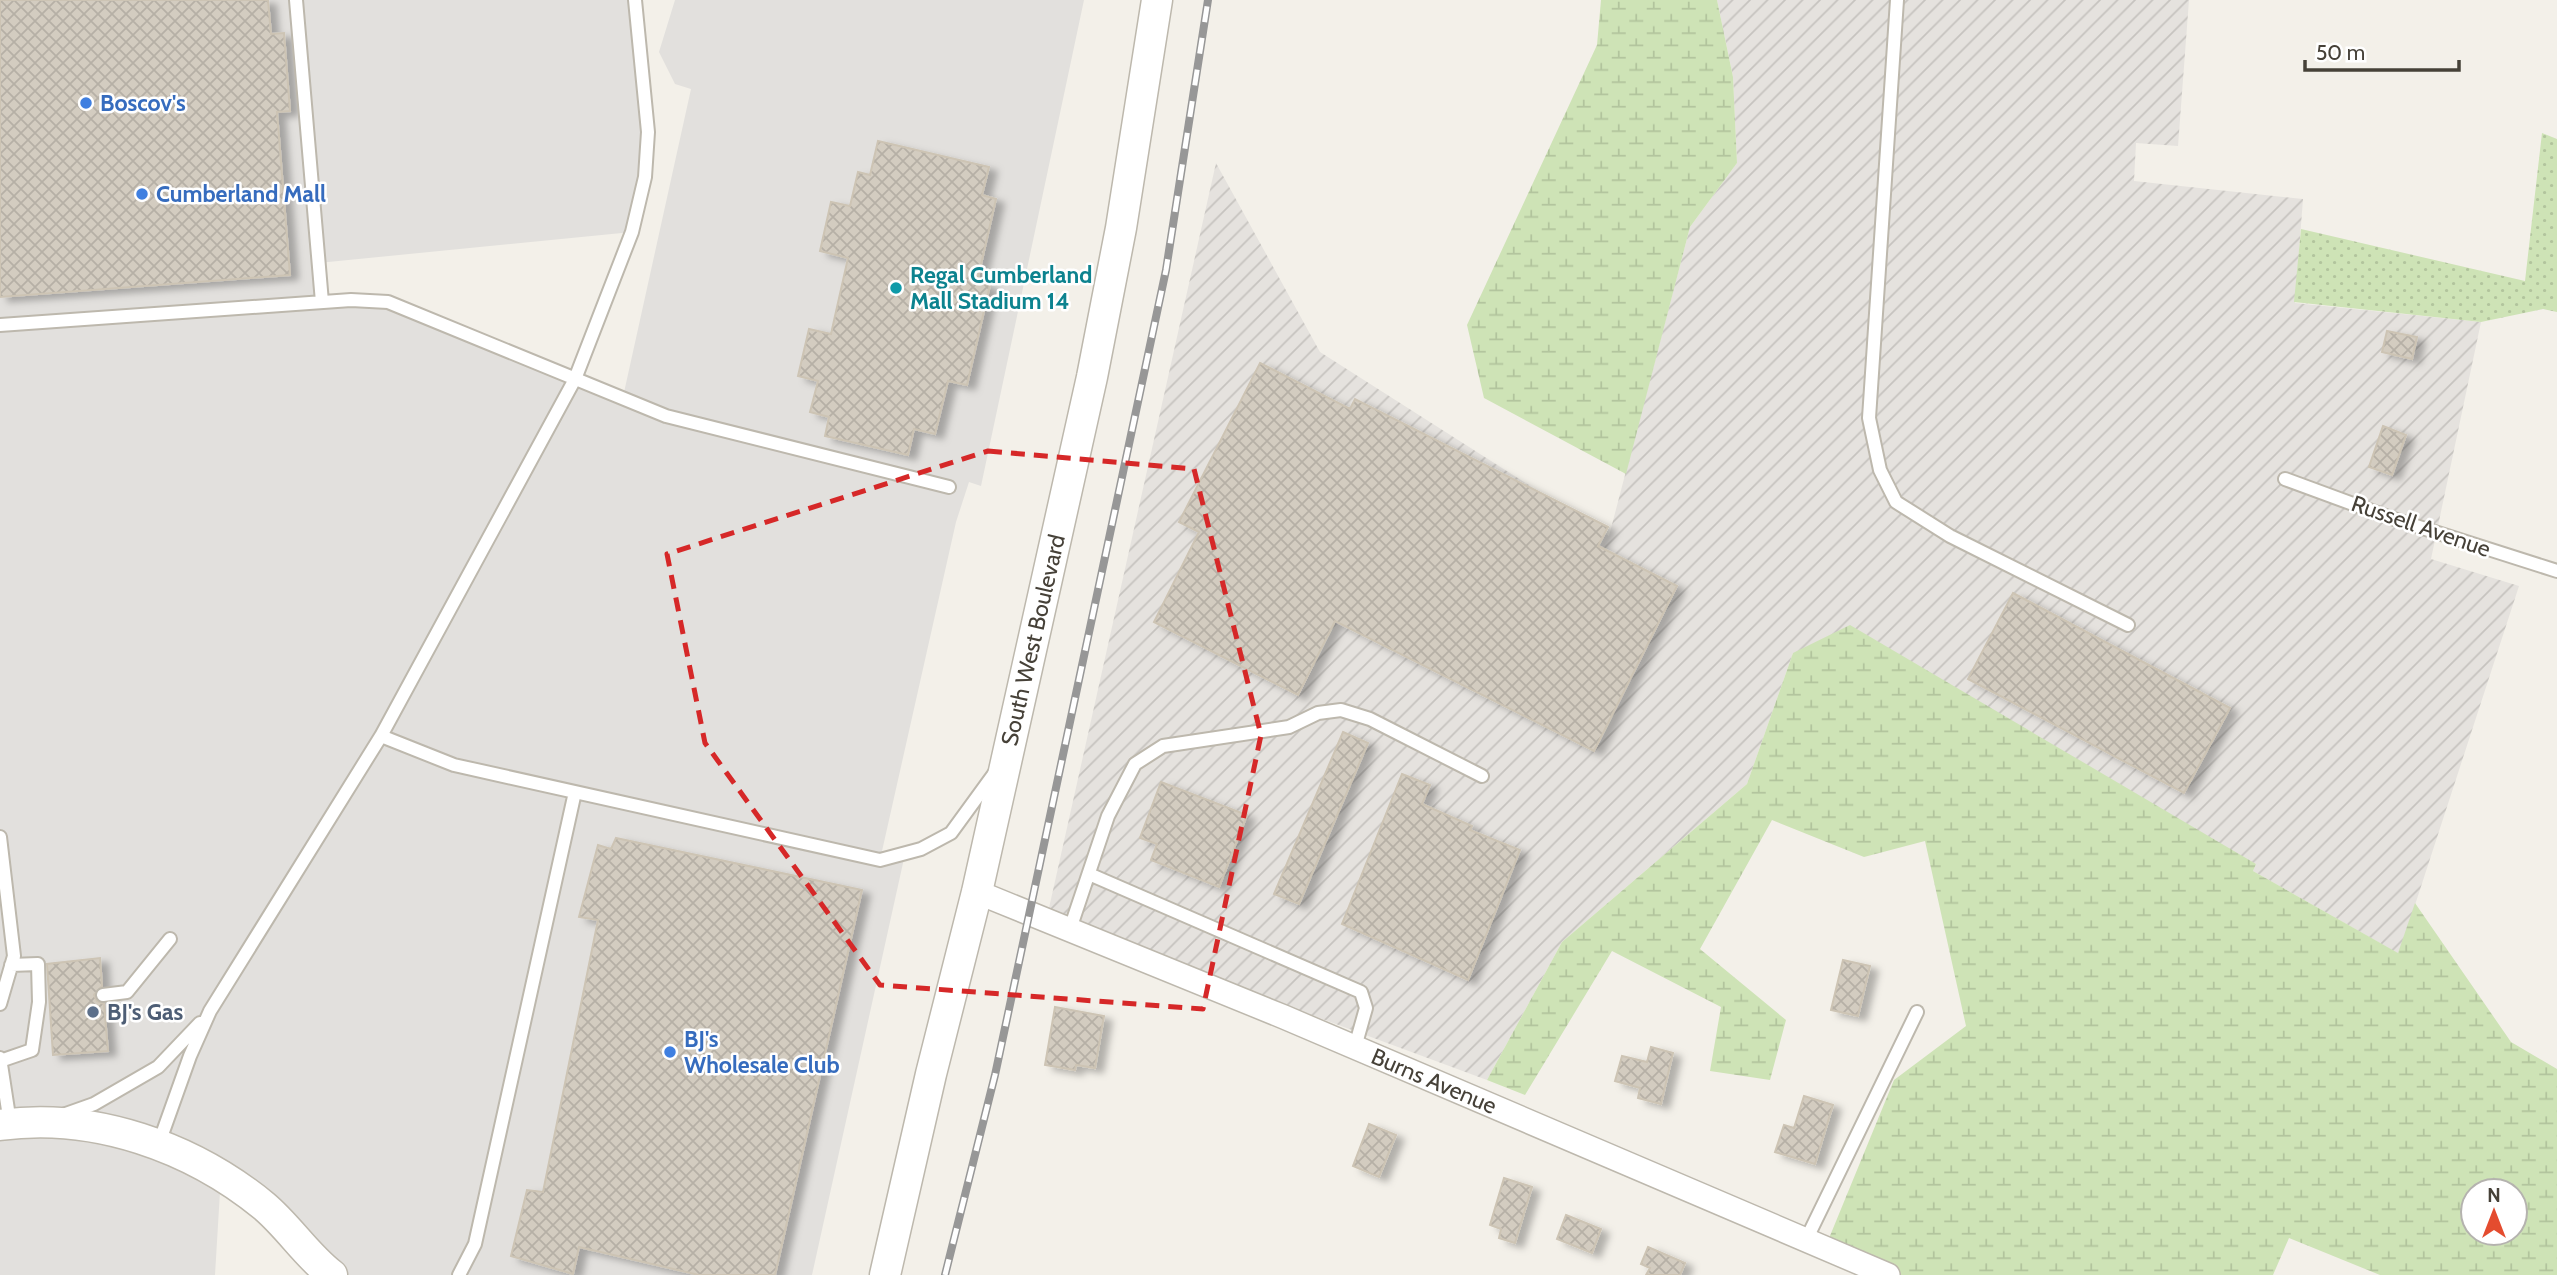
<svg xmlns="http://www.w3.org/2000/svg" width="2557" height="1275" font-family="Cabin,sans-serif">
<defs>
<pattern id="industrial-furrows" width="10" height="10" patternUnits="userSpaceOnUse" patternTransform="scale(1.75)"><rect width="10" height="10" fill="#e5e2de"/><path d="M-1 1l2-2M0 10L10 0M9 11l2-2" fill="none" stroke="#c6c3bf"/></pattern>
<pattern id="grass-dots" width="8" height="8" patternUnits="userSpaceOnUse" patternTransform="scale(1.75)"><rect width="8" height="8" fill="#cee3b6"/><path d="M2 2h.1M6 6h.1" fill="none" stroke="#b2c49d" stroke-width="1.8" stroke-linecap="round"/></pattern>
<pattern id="wetland-marsh" width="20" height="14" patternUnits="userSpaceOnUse" patternTransform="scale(1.75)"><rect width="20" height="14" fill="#cee3b6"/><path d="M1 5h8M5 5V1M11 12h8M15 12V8" fill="none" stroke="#b2c49d"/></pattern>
<pattern id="building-cross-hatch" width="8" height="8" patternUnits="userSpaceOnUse" patternTransform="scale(1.75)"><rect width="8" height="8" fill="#d3ccc0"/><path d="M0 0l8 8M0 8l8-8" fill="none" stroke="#b6b0a6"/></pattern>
<filter id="shadow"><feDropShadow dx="8" dy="4.5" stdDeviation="3.5" flood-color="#0004"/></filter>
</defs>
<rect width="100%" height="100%" fill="#f3f0e9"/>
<!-- industrial -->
<path fill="url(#industrial-furrows)" d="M1717 0H2189L2178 146 2136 143 2134 181 2303 199 2295 303 2481 322 2431 559 2519 586 2399 954 2253 871 2256 864 1793 653 1747 784 1562 942 1487 1080 1047 917 1216 163 1320 352 1609 536 1690 227 1737 163 1733 77Z"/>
<!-- grass -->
<path fill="url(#grass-dots)" d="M2542 133 2557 139V312L2543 309 2481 322 2294 302 2301 229 2525 281Z"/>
<!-- wetland -->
<path fill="url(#wetland-marsh)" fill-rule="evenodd" d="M1601 0H1717L1733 77 1737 163 1690 227 1626 474 1484 398 1467 325 1597 45Z
M1850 625 2256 864 2253 871 2398 953 2415 903 2511 1042 2557 1069V1275H2380L2289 1238 2273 1275H1889L1825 1248 1894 1080 1966 1026 1925 841 1864 857 1772 820 1700 949 1786 1020 1770 1080 1710 1071 1721 1007 1612 951 1525 1095 1487 1080 1562 942 1747 784 1793 653ZM2473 1191H2515V1233H2473Z"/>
<!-- parking -->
<path fill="#e2e0dd" d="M0 0H635L648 132 632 232 318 263 322 302H388L623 397 691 89 675 84 659 52 675 0H1084L981 486 969 482 956 522 880 860 905 854 812 1275H332L221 1175 215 1275H0Z"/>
<!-- building -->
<path fill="url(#building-cross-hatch)" stroke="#cdc4b4" stroke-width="2" filter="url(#shadow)" d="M0 0H268L271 34 284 33 290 111 277 112 290 275 0 297Z
M878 141 989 167 982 195 996 199 977 282 990 285 967 385 948 381 935 434 914 429 908 455 825 436 829 417 810 412 818 381 798 376 809 329 831 334 848 258 820 251 831 202 850 206 858 172 870 175Z
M2387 331 2417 337 2412 359 2382 352Z
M1260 363 1350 409 1355 399 1608 527 1598 546 1677 586 1594 751 1335 621 1298 695 1154 622 1199 532 1179 522Z
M2383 426 2406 435 2392 475 2369 467Z
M2013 593 2230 708 2184 793 1968 679Z
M1343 732 1368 743 1299 904 1274 894Z
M1402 774 1430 785 1422 804 1472 826 1470 830 1520 850 1468 980 1342 924Z
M1161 782 1247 815 1219 887 1151 860 1157 844 1140 838Z
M616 838 862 890 775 1275H699L579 1247 573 1274 511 1256 527 1190 543 1192 598 920 579 917 598 845 611 849Z
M100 958 102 986 94 995 97 1001 104 1004 108 1051 53 1055 47 964Z
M1843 960 1870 966 1858 1016 1831 1010Z
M1055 1007 1104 1016 1095 1068 1076 1065 1075 1070 1045 1065Z
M1651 1047 1673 1053 1661 1104 1638 1098 1640 1088 1615 1081 1622 1056 1647 1062Z
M1804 1096 1833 1105 1815 1164 1775 1152 1784 1125 1794 1128Z
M1369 1124 1396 1135 1379 1177 1353 1166Z
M1504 1178 1532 1187 1515 1243 1499 1238 1501 1229 1490 1225Z
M1566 1215 1601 1229 1592 1253 1557 1239Z
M1648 1247 1685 1263 1680 1275H1646L1650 1268 1641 1264Z"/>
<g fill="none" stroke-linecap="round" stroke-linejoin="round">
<!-- service casing -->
<g stroke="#bdb8ad" stroke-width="16">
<path id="service" d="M296 0 322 302
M1897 0 1869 418 1880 470 1896 502 1950 536 2128 625
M0 325 351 300 388 302 666 416 949 487
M2285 479 2391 518 2557 571
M381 736 454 765 880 860 921 849 951 833 994 774
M0 837 14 956 0 1004
M1089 874 1361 992 1366 1008 1355 1047
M1070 929 1108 816 1135 764 1163 746 1289 727 1318 713 1341 710 1370 719 1482 776
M103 995 127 992 170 939
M0 1058 10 1123
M0 1061 32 1050 39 1002 38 964 11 965
M63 1115 94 1104 158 1067 200 1023
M159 1143 190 1056 210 1011 381 736 575 379 632 232 645 177 648 132 635 0
M1806 1240 1917 1012
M459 1275 475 1244 575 792"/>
</g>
<!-- minor casing -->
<g stroke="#bdb8ad" stroke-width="26">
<path id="minor" d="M977 892 1284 1017 1888 1275"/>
</g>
<!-- tertiary casing -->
<g stroke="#bdb8ad" stroke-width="33">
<path id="tertiary" d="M0 1125C94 1112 192 1147 264 1206 289 1227 306 1255 332 1275
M885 1275 931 1074 977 892 1092 377 1121 228 1157 0"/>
</g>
<!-- service -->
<use href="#service" stroke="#fff" stroke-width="12"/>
<!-- minor -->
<use href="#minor" stroke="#fff" stroke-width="23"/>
<!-- tertiary -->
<use href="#tertiary" stroke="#fff" stroke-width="30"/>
<!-- rail casing -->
<g stroke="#979797" stroke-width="8">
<path id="rail" d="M945 1275 995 1075 1166 270 1208 0"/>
</g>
<!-- rail -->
<use href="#rail" stroke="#fff" stroke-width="5" stroke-dasharray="16" stroke-linecap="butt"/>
</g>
<!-- marked area -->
<path fill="none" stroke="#d62828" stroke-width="5" stroke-dasharray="14 9" stroke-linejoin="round" d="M988 451 1194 469 1261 735 1203 1009 880 985 705 743 667 554Z"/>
<!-- markers -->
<g fill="#3f7fe0" stroke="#fff" stroke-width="2.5">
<circle cx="86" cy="103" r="7"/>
<circle cx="142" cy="194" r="7"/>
<circle cx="670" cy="1052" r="7"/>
</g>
<circle fill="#0f9aa8" stroke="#fff" stroke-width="2.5" cx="896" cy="288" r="7"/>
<circle fill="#5c6f8a" stroke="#fff" stroke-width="2.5" cx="93" cy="1012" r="7"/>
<g text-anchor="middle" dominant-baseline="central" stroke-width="5" stroke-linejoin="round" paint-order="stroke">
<!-- shop labels -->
<g font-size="23" font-weight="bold" fill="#366cbe" stroke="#fff" text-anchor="start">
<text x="100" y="103">Boscov's</text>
<text x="156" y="194">Cumberland Mall</text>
<text x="684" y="1039">BJ's<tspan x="684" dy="26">Wholesale Club</tspan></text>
</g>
<!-- culture labels -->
<g font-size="23" font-weight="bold" fill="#0d838f" stroke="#fff" text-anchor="start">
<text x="910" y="275">Regal Cumberland<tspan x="910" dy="26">Mall Stadium 14</tspan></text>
</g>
<!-- street labels -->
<g font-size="23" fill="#464138" stroke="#fff">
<text transform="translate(2421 526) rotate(19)">Russell Avenue</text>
<text transform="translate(1033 640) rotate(-77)">South West Boulevard</text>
<text transform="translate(1434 1081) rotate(23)">Burns Avenue</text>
</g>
<!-- service labels -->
<g font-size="23" font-weight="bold" fill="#4e5e75" stroke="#fff" text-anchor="start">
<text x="107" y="1012">BJ's Gas</text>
</g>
</g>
<!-- north arrow -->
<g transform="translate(2494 1212)"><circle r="33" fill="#ffffff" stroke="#b5b3af" stroke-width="2"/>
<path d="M0-5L12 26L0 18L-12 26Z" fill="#e44c2f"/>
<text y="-10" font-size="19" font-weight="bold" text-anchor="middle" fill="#464138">N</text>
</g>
<!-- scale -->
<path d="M2305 60v10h154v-10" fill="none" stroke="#464138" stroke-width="3.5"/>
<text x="2316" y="60" font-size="21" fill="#464138" stroke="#ffffff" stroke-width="5" paint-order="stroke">50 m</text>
</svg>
